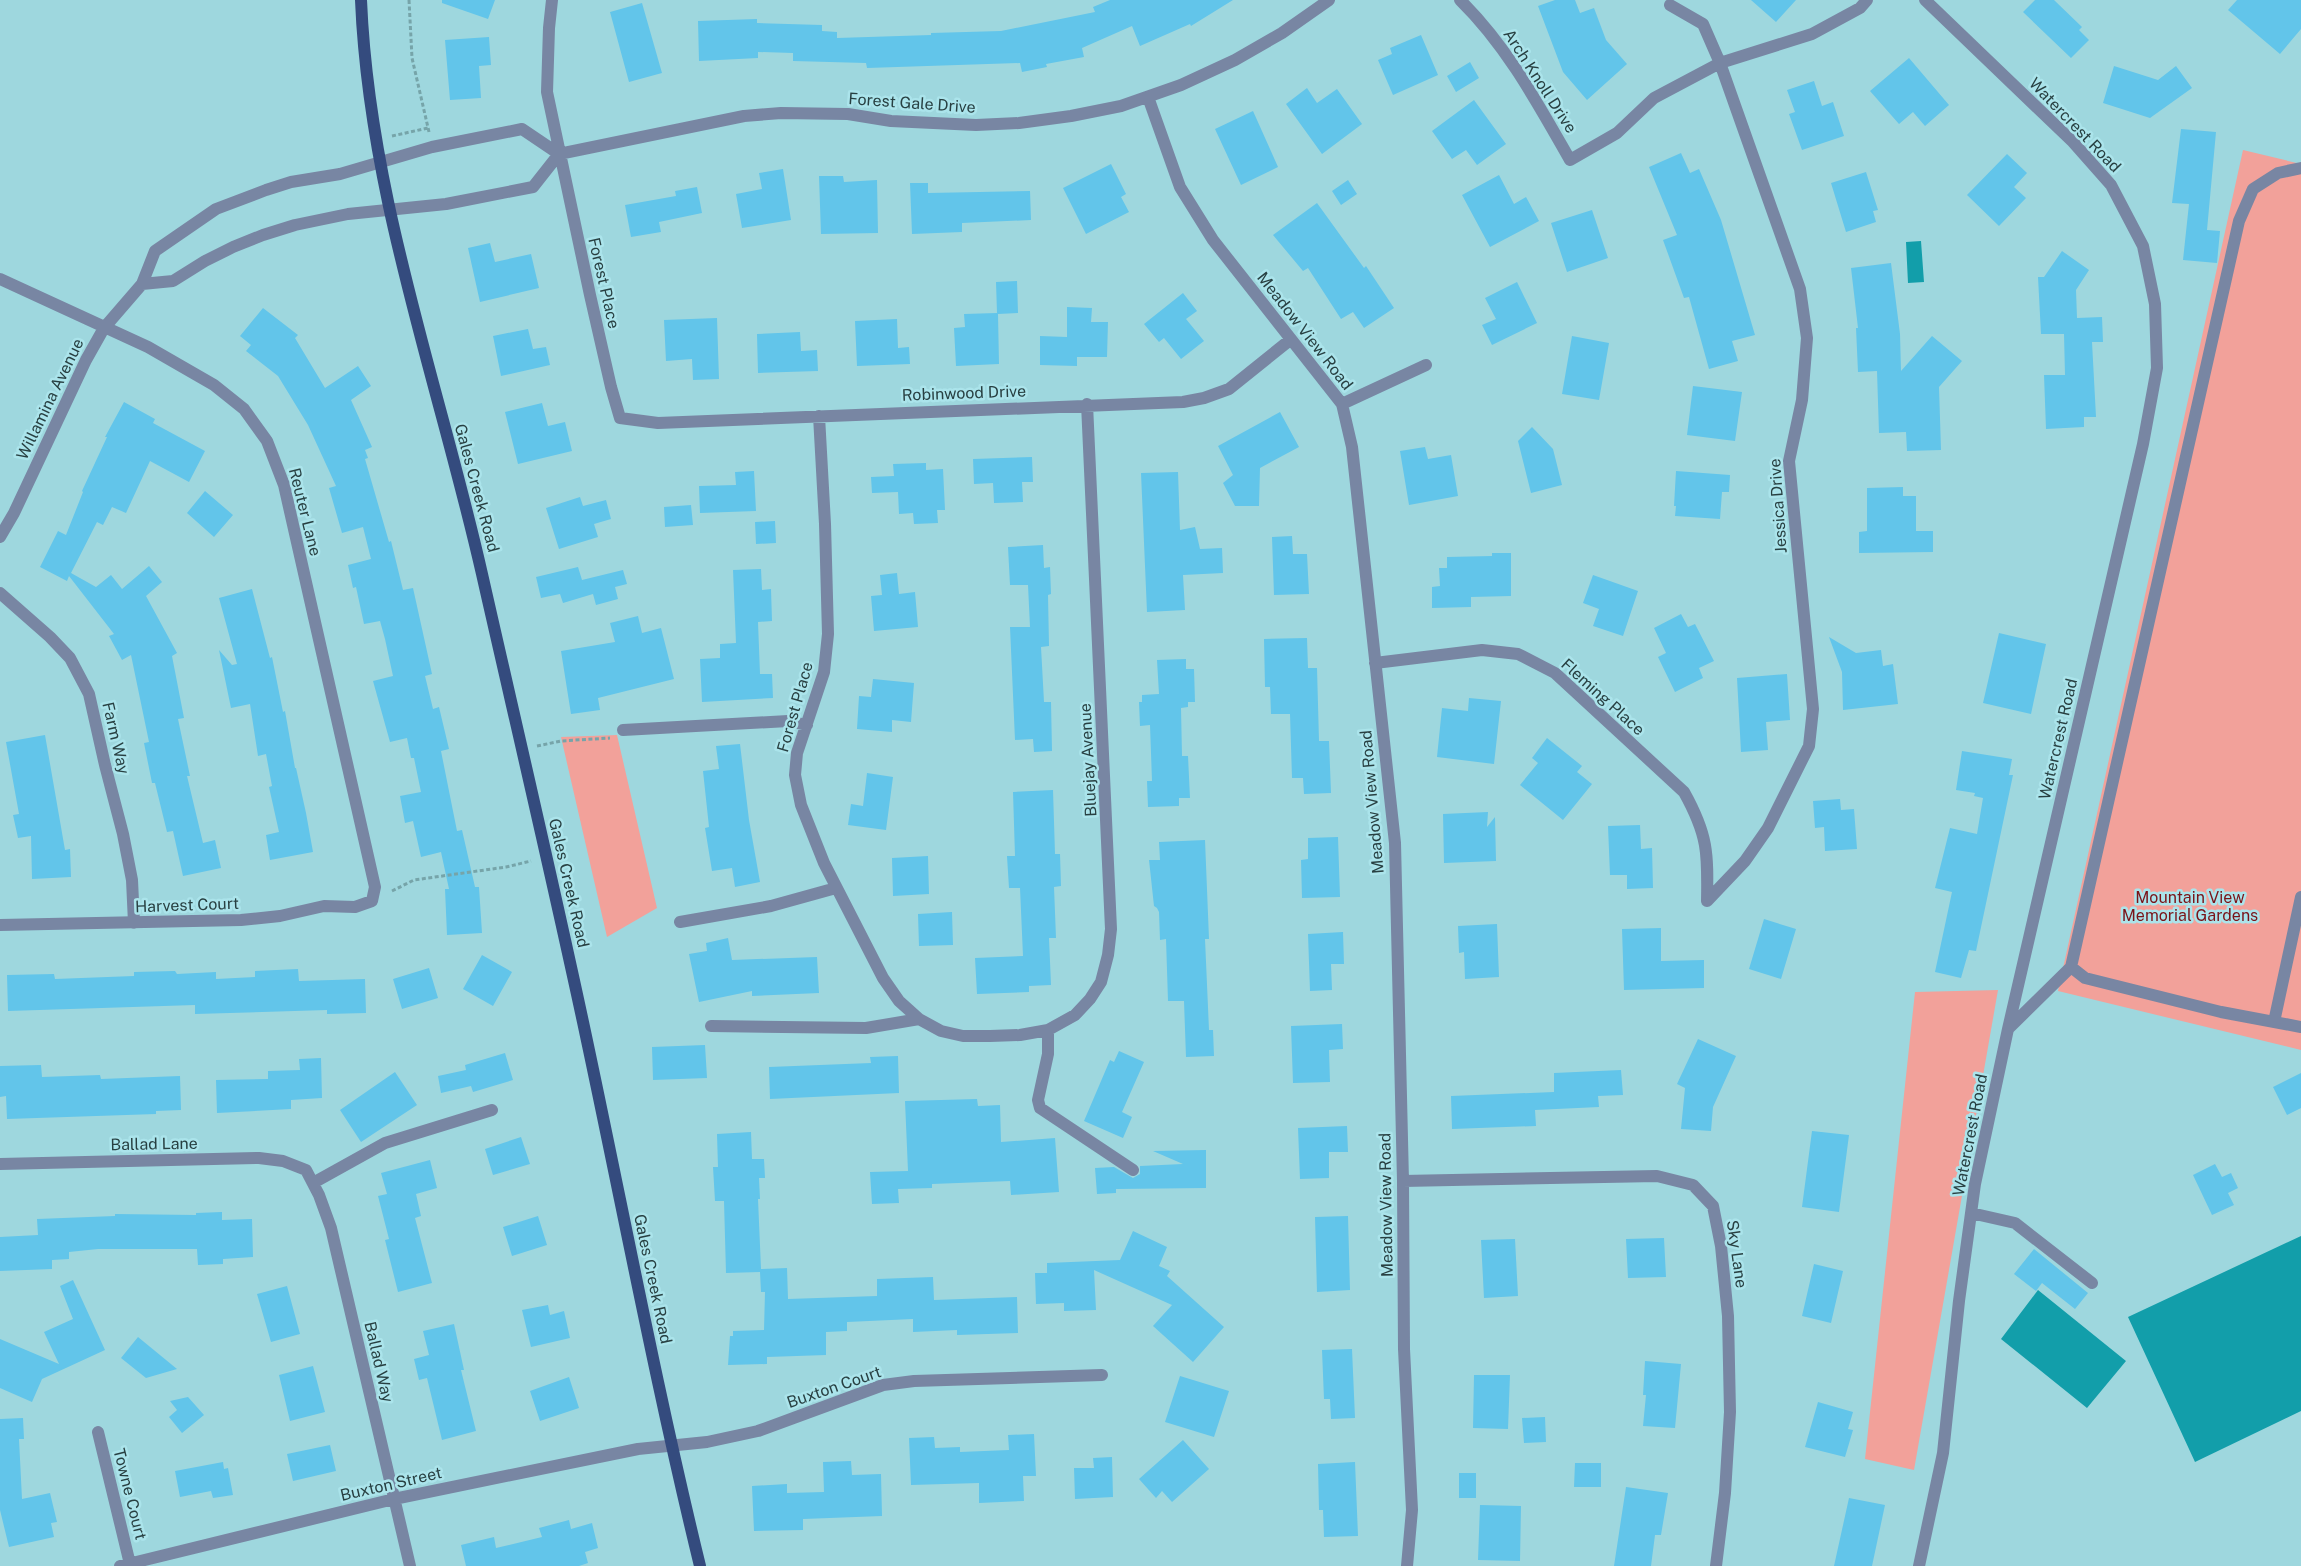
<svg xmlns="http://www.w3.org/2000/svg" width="2301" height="1566" font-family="'Public Sans',sans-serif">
<rect width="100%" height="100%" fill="#9ed7de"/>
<!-- green -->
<path fill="#f2a19a" d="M2243 150 2301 164V1050L2058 991Z
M617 735 657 908 607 937 561 737Z
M1998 990 1914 1470 1865 1459 1915 992Z"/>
<!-- water -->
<path fill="#129eaa" d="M1921 241 1924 282 1908 283 1906 242Z
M2301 1236V1411L2195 1462 2128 1317Z
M2038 1290 2126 1361 2087 1408 2001 1339Z"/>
<!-- building -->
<path fill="#62c5ea" d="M442 0H495L488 19 442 3Z
M1110 0H1233L1191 26 1190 24 1140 46 1132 26 1082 48 1084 57 1046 64 1047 67 1022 72 1020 63 867 68 866 63 793 61V53L758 52V58L699 61 698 21 757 19V23L822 25V31L837 32V38L931 35V33L1001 31 1095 12 1093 7Z
M1555 0H1575L1580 13 1594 8 1606 40 1627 64 1587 100 1563 72 1538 6Z
M1751 0H1796L1776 22Z
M2035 0H2054L2082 27 2079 30 2089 40 2071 58 2023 12Z
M2237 0H2301V29L2280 54 2228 10Z
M642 3 662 73 629 82 610 12Z
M1421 35 1438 75 1393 95 1378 60 1392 54 1390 48Z
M489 37 491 65 479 66 481 98 450 100 445 40Z
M1909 58 1949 105 1925 126 1913 112 1899 124 1870 91Z
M1470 62 1479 78 1456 92 1447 76Z
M2114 66 2158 80 2176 66 2192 88 2150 118 2103 103Z
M1814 81 1822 106 1833 102 1844 136 1802 150 1789 114 1795 112 1787 90Z
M1307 88 1317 103 1337 89 1362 124 1322 154 1286 104Z
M1474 100 1506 144 1477 165 1466 150 1452 159 1432 131Z
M1253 111 1278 167 1241 185 1215 129Z
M2181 129 2216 132 2207 230 2220 231 2217 263 2183 260 2189 204 2172 203Z
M1681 153 1690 173 1699 169 1721 220 1755 335 1732 341 1738 361 1709 369 1689 297 1684 298 1663 240 1677 235 1649 167Z
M2007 154 2027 173 2014 187 2026 198 1999 226 1967 195Z
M1111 164 1126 194 1121 197 1129 212 1086 234 1063 188Z
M783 169 791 220 742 228 736 194 762 189 759 173Z
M1866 172 1878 210 1873 211 1876 222 1846 232 1831 183Z
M1499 175 1514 204 1526 197 1539 221 1490 247 1462 195Z
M819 176H843L844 182 877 180 878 233 821 234Z
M1348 180 1357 194 1341 205 1332 191Z
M910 183H928V193L1030 191 1031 220 962 223V232L912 234Z
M697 187 702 213 659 222 661 232 631 237 625 205 676 196 675 191Z
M1317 203 1364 268 1366 266 1394 308 1364 328 1353 312 1341 319 1308 268 1303 271 1273 235Z
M1592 210 1608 258 1567 272 1551 223Z
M490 243 495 262 531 254 539 288 480 302 468 248Z
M2062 251 2089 270 2076 290 2077 318 2102 317 2103 342H2092L2096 417H2084V427L2046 429 2044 375H2065L2064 334H2041L2038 277H2044Z
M1891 263 1900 334 1901 371 1932 336 1962 361 1939 387 1941 450 1907 451 1906 432 1879 433 1877 371 1858 372 1856 328H1858L1851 268Z
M1017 281 1018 313 998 314 999 364 956 366 954 328 965 327 964 314 997 313 996 282Z
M1517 282 1537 323 1492 345 1482 325 1496 319 1485 298Z
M1183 293 1197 311 1186 319 1204 341 1181 359 1164 338 1159 342 1144 324Z
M1067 307 1092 308 1091 322H1108L1107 357H1077V366L1040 365V336L1067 337Z
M263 308 298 335 295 338 325 388 358 366 371 386 351 400 372 447 365 450 368 458 365 459 389 542 391 541 403 590 413 588 432 674 425 676 433 709 439 707 449 749 441 751 457 831 462 830 475 887H479L482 933 447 935 445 889H449L441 852 421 857 413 821 405 823 400 796 421 792 414 758H411L407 738 390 742 373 681 393 676 385 639 380 621 364 624 356 587 353 588 348 565 371 559 363 527 342 533 329 488 336 486 308 425 278 376 246 351 251 345 240 336Z
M717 318 719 379 693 380 692 359 666 361 664 320Z
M897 319 898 348 909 347 910 364 857 366 855 321Z
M528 329 533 349 546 347 550 365 501 376 493 336Z
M800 332 801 351 817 350 818 371 758 373 757 334Z
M1572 336 1609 343 1599 400 1562 394Z
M1693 386 1742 392 1735 441 1687 435Z
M124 402 155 419 153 423 205 451 189 482 150 461 126 513 112 507 103 525 97 522 71 573 96 587 111 575 122 589 149 566 162 582 146 596 177 653 172 656 184 718 178 719 190 776H187L203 843 215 840 221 868 183 876 173 831 167 832 155 783H152L144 743 149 742 131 655 122 660 109 636 114 634 69 576 67 581 40 567 58 531 66 535 83 492 82 491 107 437H105Z
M542 403 548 426 565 422 572 451 518 464 505 412Z
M1280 412 1299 447 1260 468 1259 506H1235L1223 483 1233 475 1218 446Z
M1532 427 1553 449 1562 485 1531 493 1518 441Z
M1425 447 1428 459 1451 455 1458 496 1409 505 1400 451Z
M1032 457 1033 482H1022L1023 502 994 503 993 483 974 484 973 459Z
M926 463V470L943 469 945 510H937L938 523 914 524 913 513 899 514 898 492 872 493 871 477 894 476 893 464Z
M754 471 756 511 700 513 699 486 736 485 735 472Z
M1676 471 1730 475 1729 492H1722L1720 519 1675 516 1676 506H1674Z
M1178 472 1180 530 1195 527 1200 549 1222 548 1223 573 1183 575 1185 610 1147 612 1141 473Z
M1903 487V496H1916V531H1933V552L1859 553V532L1867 531V488Z
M205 491 233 515 214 537 187 513Z
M580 497 583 506 606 500 611 519 594 524 598 537 559 549 546 508Z
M691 505 693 525 665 527 664 507Z
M775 521 776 543 756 544 755 522Z
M1292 536 1293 554H1307L1309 594 1274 595 1272 537Z
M1043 545 1044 568 1050 567 1051 594 1048 595 1049 646 1041 647 1044 702H1051L1052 751 1034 752 1033 739 1015 740 1010 627H1030L1028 585H1010L1008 547Z
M1492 553H1511V596L1471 597V607L1432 608V587L1440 586 1439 568H1447V557L1492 556Z
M578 567 582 580 623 570 627 584 615 587 618 599 596 605 593 594 563 603 560 594 541 598 536 577Z
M761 569 762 590 771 589 772 621 758 622 760 674H772L773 698 702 702 700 659 720 658V644L736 643 733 570Z
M897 573 899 594 915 592 918 627 874 631 871 596 882 595 880 575Z
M1593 575 1638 591 1623 636 1593 626 1599 609 1583 603Z
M252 589 270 658 272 657 283 712 285 711 295 768H296L306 813 313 852 270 860 266 835 279 832 269 787 272 786 266 754 258 756 250 704 231 708 219 650 232 665 237 664 219 598Z
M1681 614 1688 627 1695 624 1714 661 1699 668 1703 678 1675 692 1658 657 1666 653 1654 628Z
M638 616 642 633 661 628 674 679 598 698 600 710 571 714 561 651 615 642 610 623Z
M1999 633 2046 644 2031 714 1983 703Z
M1829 637 1856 653 1881 650 1883 666 1893 664 1898 704 1843 710 1842 672Z
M1307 638 1308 668H1317L1319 741H1329L1331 793 1304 794 1303 778H1292L1290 714H1271L1270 687H1265L1264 639Z
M1186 659V669H1194L1195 702H1188V707L1181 708 1182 756H1188L1190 798H1179V806L1148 807 1147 781H1152L1150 725 1140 726 1139 702H1142V695L1159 694 1157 660Z
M1787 674 1790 720 1766 722 1768 750 1741 752 1737 678Z
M873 679 914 683 911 722 892 720V732L857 729 859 696 871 697Z
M1469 698 1501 701 1494 764 1437 757 1442 708 1468 711Z
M45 735 65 850 70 849 71 877 32 879 31 836 18 838 13 815 19 814 6 742Z
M1547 738 1582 766 1577 772 1592 784 1563 820 1520 785 1538 763 1532 758Z
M740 744 749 820 760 882 735 887 732 868 712 871 705 828 709 827 703 771 719 769 716 746Z
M1962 751 2012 759 2009 775H2013L1976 951 1969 950 1961 978 1935 972 1952 892 1935 888 1950 828 1977 834 1983 798 1974 796 1975 793 1956 790Z
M867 773 893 777 886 830 848 825 851 804 863 806Z
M1053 790 1055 854H1060L1061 886 1054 887 1056 938H1049L1051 985 1029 986V992L977 994 975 958 1023 956 1020 888H1009L1007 856H1015L1013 792Z
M1840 799 1841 810 1854 809 1857 849 1825 851 1824 827 1815 828 1813 801Z
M1488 812 1487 827 1495 817 1496 861 1444 863 1443 814Z
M1640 825 1641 849 1652 848 1653 888 1627 889V875H1610L1608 826Z
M1338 837 1340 897 1302 898 1301 860 1308 859V838Z
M1205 840 1209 939H1205L1209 1030H1213L1214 1056 1186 1057 1184 1001H1168L1166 939 1160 940 1159 912 1157 908 1154 906 1149 860H1160L1159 842Z
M928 856 929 894 893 896 892 858Z
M952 912 953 945 919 946 918 914Z
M1764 919 1796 929 1781 979 1749 969Z
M1497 924 1499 977 1465 979 1464 952 1459 953 1458 926Z
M1661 928V961L1704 960V988L1624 990 1622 929Z
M1343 932 1344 964H1331L1332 990 1310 991 1308 934Z
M728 938 732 960 817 957 819 993 752 996V991L699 1002 689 954 707 951 706 943Z
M482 955 512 972 493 1006 463 989Z
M429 968 438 998 402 1009 393 979Z
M298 969 299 981 365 979 366 1013 327 1014V1010L195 1014V1005L8 1011 7 975 54 974 55 979 134 976V972L175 971 177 974 216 972V979L255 977V971Z
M1342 1024 1343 1049 1329 1050 1330 1082 1293 1083 1291 1026Z
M1698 1039 1736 1056 1713 1107 1711 1131 1681 1129 1685 1088 1677 1084Z
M705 1045 707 1078 653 1080 652 1047Z
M1119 1051 1144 1062 1122 1112 1132 1117 1123 1138 1084 1121 1110 1060 1114 1062Z
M505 1053 513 1080 473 1092 471 1086 441 1093 438 1076 466 1070 465 1065Z
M898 1056 899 1093 770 1099 769 1067 871 1063 870 1057Z
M321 1058 322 1098 291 1100V1109L217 1113 216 1080 268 1079V1071L300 1070 299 1059Z
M41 1065 42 1077 100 1075 101 1079 180 1076 181 1110 156 1111V1114L7 1119 6 1096 0 1097V1066Z
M1621 1070 1623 1095 1598 1096 1599 1107 1535 1110 1536 1126 1452 1129 1451 1096 1554 1092V1073Z
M395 1072 417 1105 361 1142 340 1110Z
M2301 1073V1108L2287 1115 2273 1087Z
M977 1099 978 1106 1000 1105 1001 1142 1055 1138 1059 1192 1011 1195 1010 1181 932 1184V1188L898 1189 899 1203 872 1204 870 1172 908 1171 905 1101Z
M1347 1126 1348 1152H1329V1178L1300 1179 1298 1128Z
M1812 1131 1849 1135 1839 1212 1802 1207Z
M751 1132 752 1159H764L765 1178H759L760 1199H758L761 1269 787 1268 788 1299 877 1296V1279L933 1277 934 1300 1017 1297 1018 1333 957 1335V1330L913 1332V1319L847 1322V1331L826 1332V1355L767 1357V1364L728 1365 730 1336H733V1331L764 1330 765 1292H761L760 1272 726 1273 724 1201H715L713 1167H718L717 1134Z
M521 1137 530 1164 493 1175 485 1149Z
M1206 1150V1188L1116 1189V1193L1097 1194 1095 1168 1114 1167 1133 1178 1140 1174V1166L1183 1164 1153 1151Z
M430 1160 437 1188 416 1194 421 1216 415 1218 432 1283 398 1292 385 1240 389 1239 378 1196 387 1194 381 1173Z
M2215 1164 2222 1177 2231 1173 2238 1188 2228 1193 2234 1205 2212 1215 2193 1175Z
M222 1212V1220L252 1219 253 1257 223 1259V1264L198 1265 197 1249H98L69 1252V1259L52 1260V1269L0 1271V1237L38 1235 37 1219 115 1216V1214L196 1215V1213Z
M538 1216 547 1245 512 1256 503 1227Z
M1348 1216 1350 1290 1317 1292 1315 1217Z
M1133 1231 1167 1247 1159 1266 1170 1271 1167 1276 1224 1327 1193 1362 1153 1326 1172 1305 1094 1270 1096 1310 1064 1311V1303L1036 1304 1035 1273H1047V1263L1120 1260Z
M1664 1238 1666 1277 1628 1278 1626 1239Z
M1515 1239 1518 1296 1484 1298 1481 1240Z
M2034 1249 2088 1293 2075 1309 2042 1283 2036 1291 2014 1274Z
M1814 1264 1843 1271 1831 1323 1802 1316Z
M73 1280 105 1350 42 1379 32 1402 0 1388V1339L59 1364 44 1332 73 1319 60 1286Z
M287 1286 300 1334 271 1342 257 1294Z
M548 1305 550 1315 564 1311 570 1338 531 1347 522 1310Z
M454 1324 464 1370H461L476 1431 442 1440 427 1378 419 1380 414 1359 429 1355 423 1331Z
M138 1337 177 1369 146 1378 121 1358Z
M1352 1349 1355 1418 1331 1419 1330 1399H1324L1322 1350Z
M1645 1361 1681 1364 1675 1428 1643 1426 1646 1395H1643Z
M313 1366 325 1412 290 1421 279 1375Z
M1474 1375H1510L1508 1429 1473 1428Z
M1180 1376 1229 1391 1214 1437 1165 1422Z
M569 1377 579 1408 540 1421 530 1391Z
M188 1397 204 1415 182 1433 169 1417 177 1410 170 1401Z
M1818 1402 1853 1412 1848 1429 1853 1430 1845 1457 1805 1447Z
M1545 1417 1546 1442 1524 1443 1522 1418Z
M23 1418 24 1439H19L22 1499 50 1493 57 1522 51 1523 54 1537 9 1547 0 1510V1419Z
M1034 1434 1036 1476H1023L1024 1501 979 1503V1483L911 1485 909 1438 934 1437 935 1448 960 1447V1452L1009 1450 1008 1435Z
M1183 1440 1209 1469 1172 1502 1162 1491 1156 1498 1139 1479Z
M330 1445 336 1471 293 1481 287 1454Z
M1112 1457 1113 1497 1075 1499 1074 1468H1094L1093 1458Z
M851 1461 852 1475 881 1474 882 1516 803 1519V1530L754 1531 752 1486 787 1484V1493L824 1492 823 1462Z
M223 1462 224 1469 228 1468 233 1495 213 1498 211 1491 180 1497 175 1471Z
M1355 1462 1358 1536 1324 1537 1323 1510H1319L1318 1464Z
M1575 1463H1601V1487H1574Z
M1459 1473H1476V1498H1459Z
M1626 1487 1668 1493 1661 1535H1655L1651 1566H1614Z
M1849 1498 1885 1505 1872 1566H1834Z
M1480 1505 1521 1506 1520 1561 1478 1560Z
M569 1520 571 1529 592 1523 598 1548 585 1552 588 1563 579 1566H466L461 1545 494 1537 496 1548 542 1537 539 1528Z"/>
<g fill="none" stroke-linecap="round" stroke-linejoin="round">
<!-- path -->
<path stroke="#76a4a9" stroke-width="3" stroke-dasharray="4 2.5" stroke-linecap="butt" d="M409 0 412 58 429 132
M392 136 428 128
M537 746 561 741 610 738
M392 891 414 880 506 867 531 861"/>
<!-- minor -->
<path stroke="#7886a3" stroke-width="12" d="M552 0 549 28 547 92 590 295 611 387 620 418 658 423 1183 402 1204 398 1229 389 1290 340
M1460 0C1507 46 1538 104 1570 160L1617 133 1654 98 1720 63 1812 34 1860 8 1867 0
M1670 5 1703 24 1720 63 1800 289 1807 338 1802 400 1789 461 1813 709 1809 746 1768 828 1745 861 1707 901
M1148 97 1180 187 1213 240 1342 404 1352 447 1395 843 1403 1181 1404 1349 1412 1510 1407 1566
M0 279 148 347 214 385 244 409 267 441 284 485 375 887 372 901 355 907 324 906 280 916 241 920 0 925
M142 284 173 281 205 261 233 247 263 235 295 225 348 214 446 204 533 187 559 154 744 116 781 113 848 114 891 121 976 125 1019 123 1071 116 1121 106 1181 85 1235 60 1282 33 1329 0
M1342 404 1426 365
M819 416 825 524 828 634 824 672 797 753 795 775 801 805 824 863 883 978 899 1001 919 1019 941 1031 963 1036H990L1020 1035 1048 1030 1075 1015 1090 999 1101 982 1108 955 1111 929 1087 404
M0 537 14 513 86 360 104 328 142 284 155 251 216 209 266 190 291 182 340 174 432 147 522 129 559 154
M0 593 50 637 70 658 89 694 105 765 123 834 132 880 134 923
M1375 663 1482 650 1518 654 1555 673 1684 792C1708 835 1708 853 1707 901
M623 730 788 721 807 725
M680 922 771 906 836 888
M2071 967 2085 978 2221 1012 2301 1027
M2274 1022 2301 897
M711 1026 866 1028 919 1019
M2008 1029 2071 967 2239 221 2253 189 2278 173 2301 168
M1048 1030V1054L1038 1100 1040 1108 1133 1170
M0 1164 259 1158 283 1161 306 1170 319 1195 331 1228 410 1566
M1403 1181 1657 1176 1693 1185 1713 1206 1721 1246 1728 1316 1730 1412 1725 1493 1716 1566
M313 1183 385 1143 492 1110
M1971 1213 2015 1223 2092 1283
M98 1432 130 1564
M120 1566 394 1499 638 1449 707 1442 758 1431 883 1385 914 1381 1102 1375
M1919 1566 1943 1453 1959 1301 1975 1184 2008 1029 2143 444 2157 368 2155 304 2143 246 2111 185 2073 142 1925 0"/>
<!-- major -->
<path stroke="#344b7e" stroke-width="12" d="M361 0C369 196 439 384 482 574 516 724 551 873 583 1022 622 1204 656 1386 700 1566"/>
</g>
<g text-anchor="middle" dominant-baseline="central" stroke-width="5" stroke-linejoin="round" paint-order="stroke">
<!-- street labels -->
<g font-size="16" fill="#284042" stroke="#abe4eb">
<text transform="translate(1540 81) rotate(57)">Arch Knoll Drive</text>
<text transform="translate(912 103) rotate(4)">Forest Gale Drive</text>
<text transform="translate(2075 125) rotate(46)">Watercrest Road</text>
<text transform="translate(604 283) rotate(77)">Forest Place</text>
<text transform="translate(1305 331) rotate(52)">Meadow View Road</text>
<text transform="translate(964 393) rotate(-2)">Robinwood Drive</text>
<text transform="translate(50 399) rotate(-64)">Willamina Avenue</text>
<text transform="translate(477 488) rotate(75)">Gales Creek Road</text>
<text transform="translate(1778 506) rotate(-94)">Jessica Drive</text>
<text transform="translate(305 512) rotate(76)">Reuter Lane</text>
<text transform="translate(1603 697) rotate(42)">Fleming Place</text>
<text transform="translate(795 707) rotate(-74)">Forest Place</text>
<text transform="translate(116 738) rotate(77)">Farm Way</text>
<text transform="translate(2058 739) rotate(-77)">Watercrest Road</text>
<text transform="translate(1088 760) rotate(-93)">Bluejay Avenue</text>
<text transform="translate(1372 802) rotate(-95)">Meadow View Road</text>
<text transform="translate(569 883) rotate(77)">Gales Creek Road</text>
<text transform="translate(187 905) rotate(-2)">Harvest Court</text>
<text transform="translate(1970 1135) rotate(-79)">Watercrest Road</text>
<text transform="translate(154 1144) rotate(-1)">Ballad Lane</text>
<text transform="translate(1386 1205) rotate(-91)">Meadow View Road</text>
<text transform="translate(1737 1254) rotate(82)">Sky Lane</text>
<text transform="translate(653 1279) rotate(78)">Gales Creek Road</text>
<text transform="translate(379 1362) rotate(77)">Ballad Way</text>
<text transform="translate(834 1387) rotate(-19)">Buxton Court</text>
<text transform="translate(391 1484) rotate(-13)">Buxton Street</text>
<text transform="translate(130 1494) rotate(76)">Towne Court</text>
</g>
<!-- park labels -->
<g font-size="16" fill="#7a1318" stroke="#abe4eb">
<text x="2190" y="897">Mountain View<tspan x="2190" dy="18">Memorial Gardens</tspan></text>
</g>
</g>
</svg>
